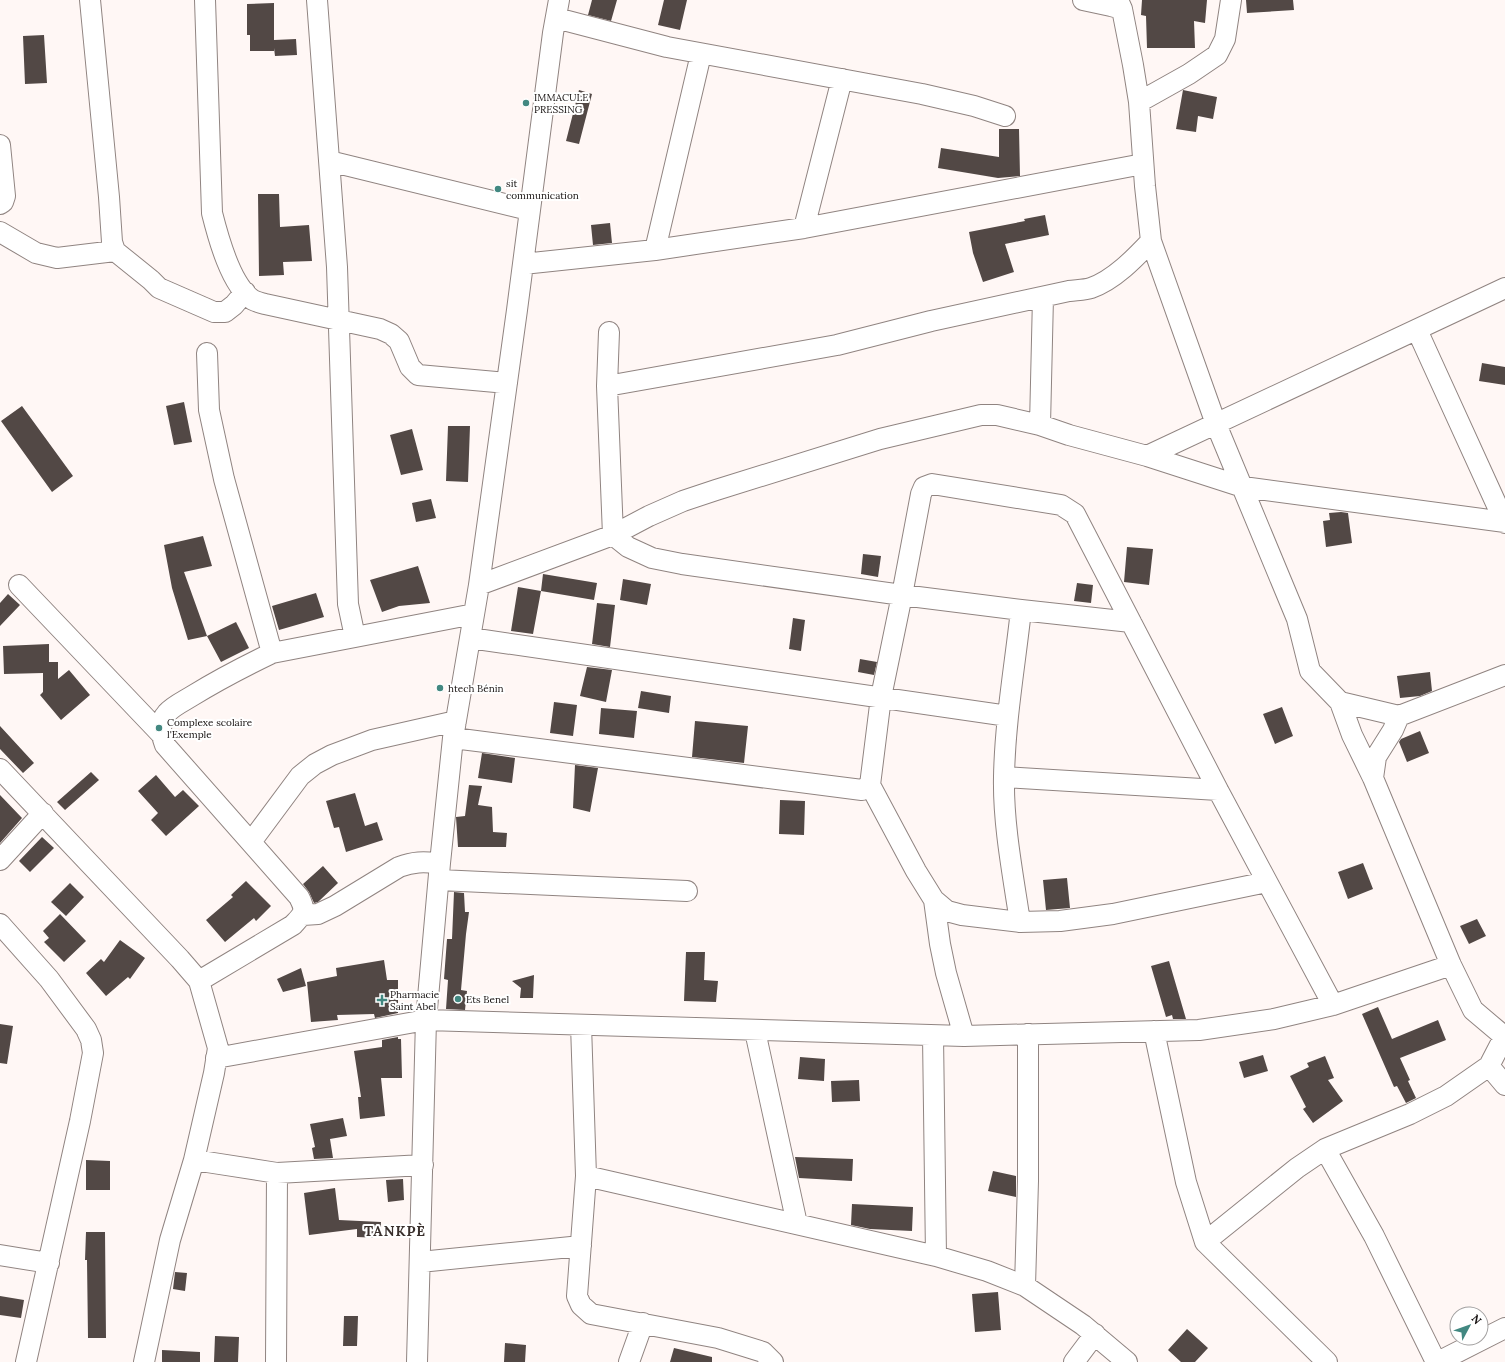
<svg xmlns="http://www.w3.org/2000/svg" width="1505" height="1362" font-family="Lora,serif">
<rect width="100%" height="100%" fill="#fff7f5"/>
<!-- building -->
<path fill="#524845" d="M592 0H617L611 21 588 15Z
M664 0H687L680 30 658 25Z
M1142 0H1207L1205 23 1194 21 1195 48H1147L1146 16 1141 15Z
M1246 0H1293L1294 10 1247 13Z
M274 3V40L296 39 297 55 275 56 274 48V51H250V35H247V4Z
M44 35 47 83 25 84 23 36Z
M579 90 592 94 579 144 566 141Z
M1183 90 1217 97 1213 119 1198 116 1196 132 1176 129Z
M999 129H1019L1020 176 998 178 938 168 941 148 999 157Z
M258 194H279L280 227 309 225 312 261 283 262 284 275 259 276Z
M1045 215 1049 235 1005 244 1014 272 983 282 973 253 969 232 1025 221 1024 219Z
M610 223 612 243 593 245 591 225Z
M1482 363 1505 367V385L1479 381Z
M184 402 192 442 174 445 166 406Z
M22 406 73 476 52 492 1 421Z
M448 426H470L468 482 446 481Z
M412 429 423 470 401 475 390 435Z
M431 499 436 518 416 522 412 503Z
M1341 512 1348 513 1352 543 1326 547 1323 521 1330 520 1329 513Z
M203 536 212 566 184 572 207 636 188 640 172 588 164 545Z
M1127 547 1153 549 1149 585 1124 582Z
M863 554 881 556 878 577 861 574Z
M418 566 430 603 399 606 382 612 370 580Z
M543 574 597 583 594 600 541 591Z
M623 579 651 584 647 605 620 600Z
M1077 583 1093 585 1091 603 1074 601Z
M518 587 541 591 533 634 511 631Z
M316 593 324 617 279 630 272 606Z
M8 594 20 605 0 626V603Z
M597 603 615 605 610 647 592 644Z
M793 618 805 620 801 651 789 649Z
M236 622 249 648 221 662 207 636Z
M49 644V662H58V679L69 670 90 695 61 720 40 695 43 692V673L4 674 3 646Z
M860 659 877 662 874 675 858 672Z
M587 667 612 670 606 702 580 696Z
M1430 672 1432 691 1420 696 1400 698 1397 676Z
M641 691 671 696 669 713 638 708Z
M554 702 577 705 573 736 550 733Z
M1282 707 1293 736 1275 744 1263 714Z
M601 708 637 711 634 738 599 734Z
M695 721 748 726 744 763 692 757Z
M0 726 34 763 23 773 0 749Z
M1420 731 1429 753 1407 762 1399 742 1401 739Z
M482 753 515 758 512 783 478 778Z
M575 765 598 768 590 812 573 808Z
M91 772 99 780 65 810 57 802Z
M156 775 175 797 183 790 199 806 166 836 151 820 158 813 138 791Z
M469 785 482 786 478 805 492 807 493 832 507 833 506 847H458L456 817 465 816Z
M355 793 365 826 377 822 383 840 346 852 339 827 334 828 326 801Z
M0 795 22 818 0 843Z
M780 800 805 801 804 835 779 834Z
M42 837 54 848 30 872 19 861Z
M1363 863 1373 889 1348 899 1338 872Z
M323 866 338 883 318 902 314 903 309 892 303 884Z
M1067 878 1070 908 1046 910 1043 880Z
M246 881 271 906 256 921 254 918 225 942 206 920 233 897 231 895Z
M70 883 84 897 66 916 51 902Z
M454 892 464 893 465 912H469L466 934 461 990 467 991 465 1010 446 1009 448 980 444 979 447 939H452Z
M60 914 86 941 64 962 44 942 49 938 43 931Z
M1477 919 1486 936 1469 944 1460 926Z
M120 940 145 958 130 979 128 977 106 996 86 973 101 959 104 962Z
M686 952H705L704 980 718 981 716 1002 684 1001Z
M384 960 387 980H398V1013L375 1018 374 1014 337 1015 338 1020 311 1022 307 982 337 976 336 968Z
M1169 961 1186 1019H1173L1172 1015 1166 1017 1151 966Z
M301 968 306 986 283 992 277 979Z
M534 975 533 998H520L521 988 512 981Z
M1378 1007 1392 1039 1438 1020 1446 1040 1400 1058 1410 1080 1408 1081 1416 1098 1406 1103 1397 1086 1394 1087 1362 1014Z
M0 1024 13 1026 7 1064 0 1063Z
M398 1037V1039H401L402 1078H381L385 1116 360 1119 358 1097H361L354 1051 382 1047V1040Z
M1263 1055 1268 1071 1244 1078 1239 1062Z
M1325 1056 1334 1078 1328 1080 1343 1101 1313 1123 1303 1109 1306 1107 1290 1076 1309 1067 1307 1063Z
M800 1057 825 1059 824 1081 798 1079Z
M859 1080 860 1101 832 1102 831 1081Z
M343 1118 347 1136 330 1139 333 1158 314 1159 312 1148 315 1147 310 1124Z
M795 1157 853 1159 852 1181 799 1178Z
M86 1160 110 1161V1190H86Z
M993 1171 1016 1176V1197L988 1191Z
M403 1179 404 1200 388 1202 386 1180Z
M335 1188 339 1220 381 1222 380 1238 357 1237V1229L309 1235 304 1193Z
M852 1204 913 1207 912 1231 870 1229 851 1225Z
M86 1232H105L106 1338H88L87 1260H85Z
M175 1272 187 1273 185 1291 173 1289Z
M998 1292 1001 1330 975 1332 972 1294Z
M0 1296 24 1300 21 1318 0 1315Z
M344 1316H358L357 1346H343Z
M1187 1329 1208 1348 1195 1362H1181L1168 1350Z
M215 1336 239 1337 238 1362H214Z
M505 1343 526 1345 525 1362H504Z
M674 1348 712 1357V1362H670Z
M162 1350 200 1352V1362H162Z"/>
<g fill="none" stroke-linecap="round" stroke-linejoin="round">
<!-- minor casing -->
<g stroke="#908481" stroke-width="22">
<path id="minor" d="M90 0 109 197 112 242 115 251 151 280 159 288 214 312H225L234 305 245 292
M205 0 212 213C218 237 231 286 253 300 257 302 261 303 265 304L380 329 391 334 399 341 410 367 418 375 507 383
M317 0 337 267 348 604 355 637 474 614
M1083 0 1111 6 1122 9
M556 18 667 47 922 94 974 106 1005 116
M1139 102 1189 74 1217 55 1225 39 1231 0
M0 145 5 196 3 202 0 204
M329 161 529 210
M804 228 842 79
M0 232 36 253 57 258 115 251
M1151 241 1216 424 1297 619 1310 671 1340 702 1352 735 1373 778 1451 965 1473 1010 1505 1037
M655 250 701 54
M523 264 655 250 804 228 1143 164
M1417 330 1505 523
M609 332 607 386 613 535 628 547 652 558 682 564 902 595 1021 610 1131 622
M207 353 209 410 224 479 272 653 355 637
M607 386 837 345 931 321 1069 291C1076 290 1085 290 1091 288 1114 280 1135 258 1151 241L1145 186 1139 102 1133 65 1122 9 1118 0
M1040 425 1043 297
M1147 456 1505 288
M19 585 161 734
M479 585 613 535 649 516 683 501 716 490 880 439 981 415H997L1040 425 1069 435 1147 456 1243 487 1505 522
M470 638 1008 716
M1340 702 1399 716 1505 675
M453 738 862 790 870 785
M0 769 180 959 199 981 218 1048 214 1073 194 1160
M1004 777 1218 790
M1373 778 1376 757 1393 730 1399 716
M251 842 300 776 315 764 332 755 372 740 456 721
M0 860 43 813
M439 880 687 891
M1267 882 1113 914 1060 921 1020 922 962 915 947 911 934 900 916 871 870 785 881 697 902 595 921 494 924 487 932 484 1061 505 1075 514 1218 790 1333 1005
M934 900 940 944 946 973 964 1036
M303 915 318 914 335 906 399 867C415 861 424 862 440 863
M1020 922C1013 875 1003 824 1004 777 1005 721 1015 665 1021 610
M0 924 49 979 86 1029 91 1040 93 1053 80 1121 26 1362
M199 981 293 925C303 914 307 912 299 897L165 745C161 734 158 723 167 713 173 706 184 701 192 696 218 680 245 666 272 653
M581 1025 586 1176 577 1296 581 1305 591 1314 718 1338 763 1352 773 1362
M755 1031 797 1224
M1154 1031 1186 1182 1205 1242 1327 1362
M933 1036 936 1256
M216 1058 426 1020 964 1036 1199 1030 1274 1019 1333 1005 1451 965
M1489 1066 1505 1085
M1325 1149 1374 1236 1436 1362
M586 1176 936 1256 987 1271 1025 1286 1083 1325 1127 1362
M1205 1242 1297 1168 1325 1149 1410 1114 1446 1096 1489 1066 1504 1037
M0 1255 49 1263
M420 1262 581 1246
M1025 1286 1028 1181V1034
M144 1362 170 1240 194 1160 277 1173 423 1165
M276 1362 277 1173
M417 1362 426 1020 440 863 453 738 479 585 517 310 553 33 559 0
M629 1362 643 1323
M1074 1362 1095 1334
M1438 1362 1505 1328"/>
</g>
<!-- minor -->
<use href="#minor" stroke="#fff" stroke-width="20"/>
</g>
<!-- markers -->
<g fill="#428881" stroke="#fff" stroke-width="1.5">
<circle cx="526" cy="103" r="4"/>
<circle cx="498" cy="189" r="4"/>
<circle cx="440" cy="688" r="4"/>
<circle cx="159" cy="728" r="4"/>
<circle cx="458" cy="999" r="4"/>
<path d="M380 994h4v4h4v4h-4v4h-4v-4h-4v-4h4z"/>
</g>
<g text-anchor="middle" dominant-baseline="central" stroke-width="4" stroke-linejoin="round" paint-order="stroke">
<!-- poi labels -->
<g font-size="10" fill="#171211" stroke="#fff" text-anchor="start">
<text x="534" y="97">IMMACULE<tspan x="534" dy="12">PRESSING</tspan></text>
<text x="506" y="183">sit<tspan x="506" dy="12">communication</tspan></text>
<text x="448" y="688">htech Bénin</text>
<text x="167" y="722">Complexe scolaire<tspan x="167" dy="12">l'Exemple</tspan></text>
<text x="390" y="994">Pharmacie<tspan x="390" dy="12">Saint Abel</tspan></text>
<text x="466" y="999">Ets Benel</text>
</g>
<!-- district labels -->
<g font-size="14" font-weight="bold" letter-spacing="1" fill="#3a302d" stroke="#fff">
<text x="395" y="1231">TANKPÈ</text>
</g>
</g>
<!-- north arrow -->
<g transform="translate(1469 1326) rotate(49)"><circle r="19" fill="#ffffff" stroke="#a2a0a0"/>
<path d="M0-3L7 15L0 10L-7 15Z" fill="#428881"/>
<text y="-6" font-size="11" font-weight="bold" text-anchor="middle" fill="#171211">N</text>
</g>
</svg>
